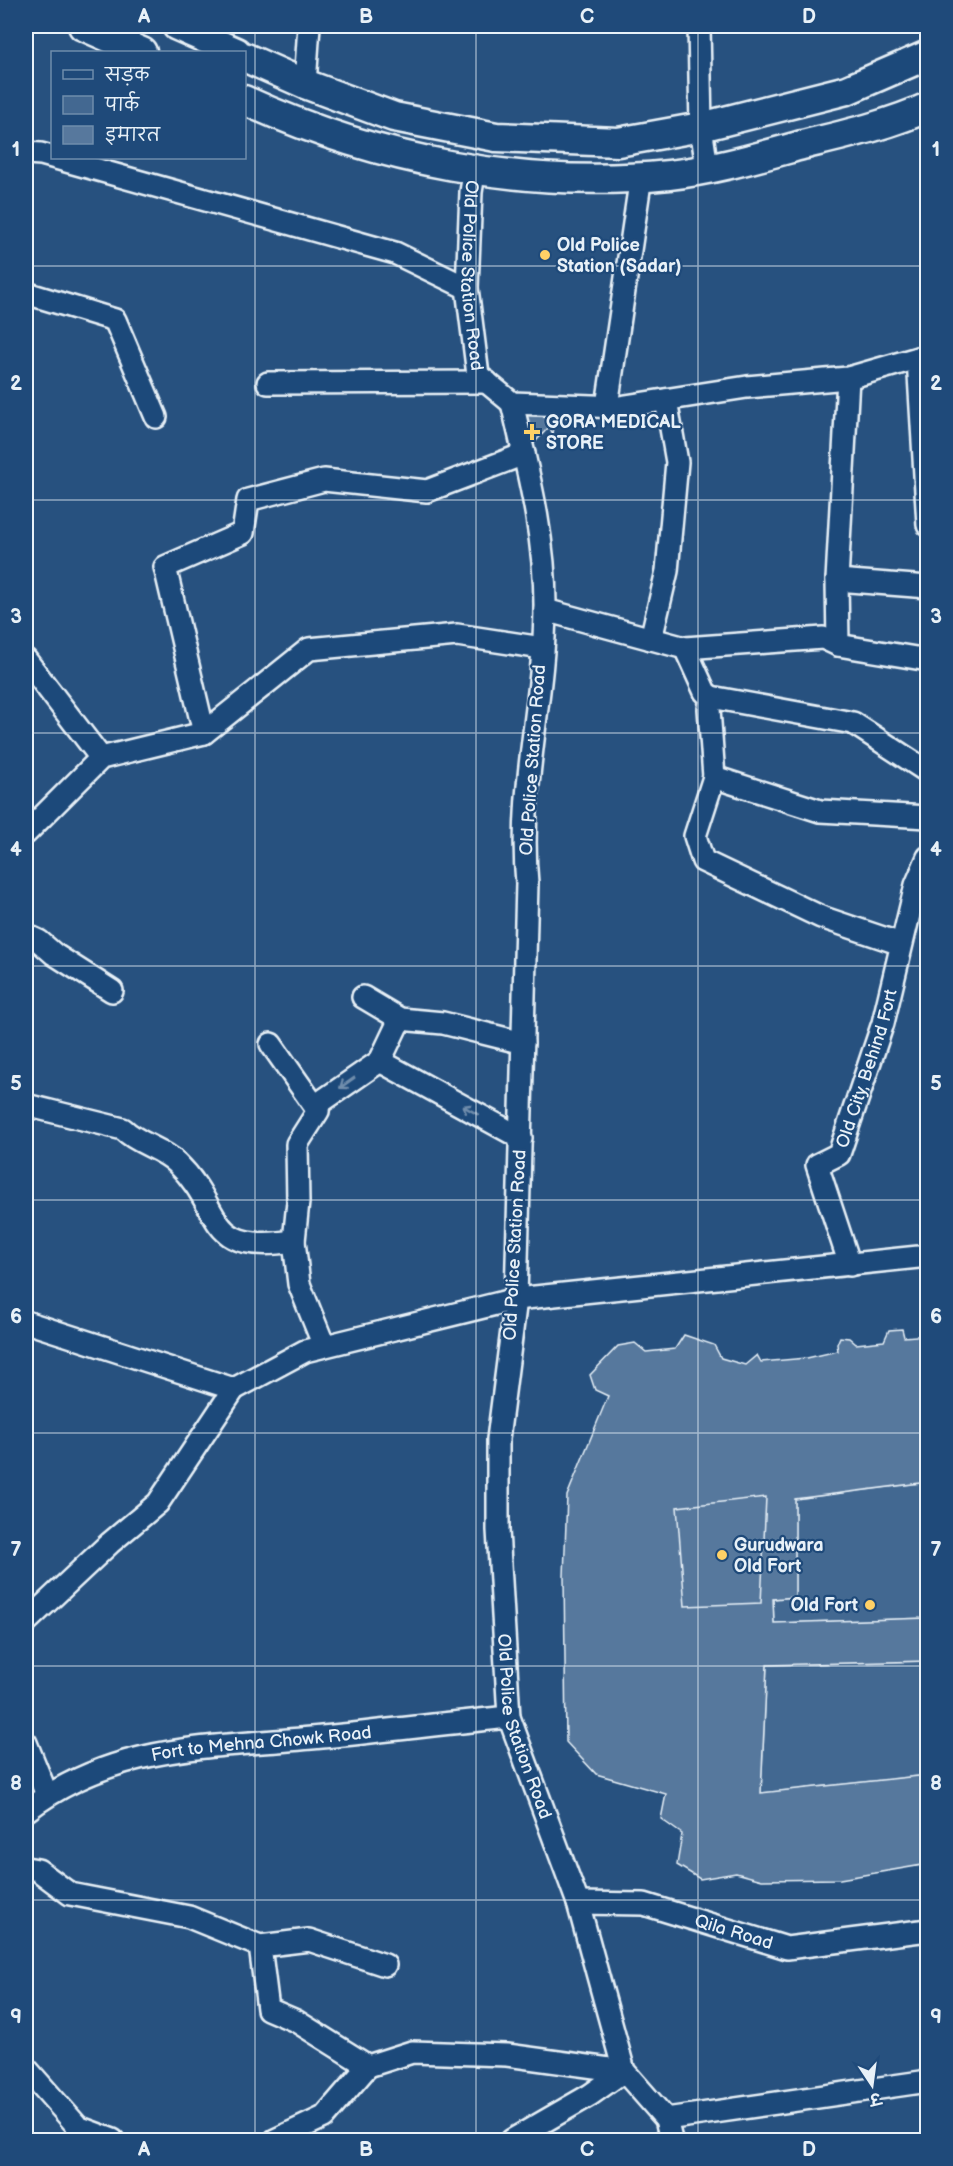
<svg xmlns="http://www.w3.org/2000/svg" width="953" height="2166" font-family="'Balsamiq Sans','Playpen Sans Deva',sans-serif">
<rect width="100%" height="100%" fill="#27517f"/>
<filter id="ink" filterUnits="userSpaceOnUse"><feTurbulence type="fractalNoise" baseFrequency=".0167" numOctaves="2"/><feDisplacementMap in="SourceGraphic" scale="12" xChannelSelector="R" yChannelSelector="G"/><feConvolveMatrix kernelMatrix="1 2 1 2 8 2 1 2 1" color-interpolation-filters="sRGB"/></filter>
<g filter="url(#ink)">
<!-- green -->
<path fill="#436891" stroke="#96acc4" stroke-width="1.5" d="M927 1482V1618L774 1623 773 1599 795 1597V1499Z
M927 1661V1775L761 1793 767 1665Z"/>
<!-- building -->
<path fill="#57789d" stroke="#e8f1f8" stroke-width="1.5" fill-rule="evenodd" d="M555 405 553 437 550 426 524 454 514 412Z
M902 1329 904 1337 928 1335V1482L795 1499V1597L773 1599 774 1623 928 1618V1661L767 1665 761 1793 928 1775V1864L840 1879 762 1880 736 1873 700 1879 677 1865 682 1834 661 1819 666 1794 596 1774 566 1742 564 1576 567 1496 608 1396 595 1390 590 1375 618 1346 635 1343 646 1352 675 1349 684 1335 714 1345 721 1358 745 1365 757 1355 761 1362 807 1358 838 1351 837 1344 840 1337 849 1338 856 1344 884 1341 889 1330ZM766 1497 761 1603 685 1606 677 1507Z
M766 1497 761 1603 685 1606 677 1507Z"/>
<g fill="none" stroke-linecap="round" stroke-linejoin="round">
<!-- minor casing -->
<g stroke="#e8f1f8" stroke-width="26">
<g id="minor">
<path d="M699 26 701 127 707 168"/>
<path d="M305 84 309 26"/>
<path d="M26 153 41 154 395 253 467 288"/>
<path id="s1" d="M475 168 471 192 467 288 478 375 512 403 619 407 747 387 848 378 928 355"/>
<path d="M26 293 115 320 156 417"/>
<path d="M918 358 928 525"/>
<path d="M268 383 487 382"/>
<path id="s2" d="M512 403C528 471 546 540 545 610 544 701 518 791 527 883L516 1299 498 1439V1530L509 1717 578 1903 624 2071 666 2119 671 2140"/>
<path d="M607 406 641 176"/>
<path d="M837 580 928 587"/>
<path d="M545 610 685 648 823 638 838 645 928 660"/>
<path d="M651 639 667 571 677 462 666 400"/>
<path d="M838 645 837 580 848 378"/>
<path d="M685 648 705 692 711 697 709 709 714 777 695 836 703 861 821 917 901 944"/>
<path d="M26 660 101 758"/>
<path d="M711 697 853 723 928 772"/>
<path d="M204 733 165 567 243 533 248 500 324 480 427 491 524 454"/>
<path d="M714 777 820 811 928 817"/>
<path d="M26 833 101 758 204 733 309 649 457 635 542 648"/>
<path d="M26 935 39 941 54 954 112 991"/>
<path d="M363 997 400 1019 443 1023 523 1043"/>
<path d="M400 1019 380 1061 521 1138"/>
<path d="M271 1044 318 1111 297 1144 298 1202 294 1241 299 1284 324 1346"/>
<path d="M26 1105 123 1129C138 1144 162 1148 177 1163 226 1210 202 1255 294 1241"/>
<path d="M315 1106 380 1061"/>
<path id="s3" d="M850 1265 817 1165 839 1154 883 1023 916 885 928 857"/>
<path d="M26 1322 234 1389 305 1351 516 1299 928 1256"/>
<path d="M26 1622 110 1543 158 1503 234 1389"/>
<path d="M26 1743 47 1795"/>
<path id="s4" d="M26 1811C115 1742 216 1748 322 1737 385 1731 447 1723 509 1717"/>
<path d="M26 1868 38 1870 70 1894 189 1917 260 1946 309 1940 385 1965"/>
<path id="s5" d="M578 1903 644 1904 787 1948 928 1930"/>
<path d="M260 1946 268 2009 296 2021 368 2066 412 2052 507 2055 624 2071"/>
<path d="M26 2068 78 2127 113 2140"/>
<path d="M666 2119 928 2081"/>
<path d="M275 2140 324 2117 368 2066"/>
<path d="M512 2140 590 2095 624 2071"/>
</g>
</g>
<!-- secondary casing -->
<g stroke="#e8f1f8" stroke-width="33">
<path id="secondary" d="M83 26 142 52
M177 26 236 52
M244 57 305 84 394 117 496 137 618 142 701 127 847 90 928 55
M244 100C375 160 525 190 669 175 714 170 758 157 802 145 843 135 889 125 928 107"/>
</g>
<!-- minor -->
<use href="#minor" stroke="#1f4a7a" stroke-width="21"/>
<!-- secondary -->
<use href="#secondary" stroke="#1f4a7a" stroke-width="28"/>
</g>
<!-- one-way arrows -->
<defs><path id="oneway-shaft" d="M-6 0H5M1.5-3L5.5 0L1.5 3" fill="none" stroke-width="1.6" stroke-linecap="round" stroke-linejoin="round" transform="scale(1.5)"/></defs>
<g stroke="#6f8dac">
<use href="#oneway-shaft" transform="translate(347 1083) rotate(145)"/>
<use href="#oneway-shaft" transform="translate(470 1110) rotate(-151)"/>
</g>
</g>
<!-- grid -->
<path fill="none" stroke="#e8f1f8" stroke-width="1.5" stroke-opacity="0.55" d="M255 26V2140M476 26V2140M698 26V2140M26 266H928M26 500H928M26 733H928M26 966H928M26 1200H928M26 1433H928M26 1666H928M26 1900H928"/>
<!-- markers -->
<g fill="#ffd166" stroke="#1f4a7a" stroke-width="2">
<circle cx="545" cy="255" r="6"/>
<path d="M529 423h6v6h6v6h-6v6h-6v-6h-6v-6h6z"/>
<circle cx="722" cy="1555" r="6"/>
<circle cx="870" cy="1605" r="6"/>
</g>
<g text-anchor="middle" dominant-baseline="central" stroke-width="4.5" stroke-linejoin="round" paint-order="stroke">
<!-- poi labels -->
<g font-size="18" font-weight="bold" fill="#e8f1f8" stroke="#1f4a7a" text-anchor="start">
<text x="557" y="245">Old Police<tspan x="557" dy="21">Station (Sadar)</tspan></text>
<text x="546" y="422">GORA MEDICAL<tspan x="546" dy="21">STORE</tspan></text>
<text x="734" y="1545">Gurudwara<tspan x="734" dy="21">Old Fort</tspan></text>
<text x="858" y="1605" text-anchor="end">Old Fort</text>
</g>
<!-- street labels -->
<g font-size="18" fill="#e8f1f8" stroke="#1f4a7a">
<text stroke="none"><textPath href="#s1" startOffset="108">Old Police Station Road</textPath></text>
<text transform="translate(533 760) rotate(-86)">Old Police Station Road</text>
<text stroke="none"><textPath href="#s3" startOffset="220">Old City, Behind Fort</textPath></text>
<text transform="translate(515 1245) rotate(-87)">Old Police Station Road</text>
<text stroke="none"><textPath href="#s2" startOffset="1332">Old Police Station Road</textPath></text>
<text stroke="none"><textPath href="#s4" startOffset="249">Fort to Mehna Chowk Road</textPath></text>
<text stroke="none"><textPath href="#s5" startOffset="160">Qila Road</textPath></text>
</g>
</g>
<!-- margin -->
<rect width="953" height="2166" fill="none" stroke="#1f4a7a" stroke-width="66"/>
<!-- legend -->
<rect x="51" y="51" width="195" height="108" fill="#1f4a7a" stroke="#6f8dac" stroke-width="1.5"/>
<rect x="63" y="70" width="30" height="9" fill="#1f4a7a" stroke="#6f8dac" stroke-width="1.5"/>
<text x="105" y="81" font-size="18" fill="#e8f1f8">सड़क</text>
<rect x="63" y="96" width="30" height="18" fill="#436891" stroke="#6f8dac" stroke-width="1.5"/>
<text x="105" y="111" font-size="18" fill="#e8f1f8">पार्क</text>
<rect x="63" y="126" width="30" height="18" fill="#57789d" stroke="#6f8dac" stroke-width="1.5"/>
<text x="105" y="141" font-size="18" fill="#e8f1f8">इमारत</text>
<!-- north arrow -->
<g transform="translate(872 2085) rotate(167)" stroke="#1f4a7a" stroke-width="4.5" paint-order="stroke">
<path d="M0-4.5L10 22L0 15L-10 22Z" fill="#e8f1f8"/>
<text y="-9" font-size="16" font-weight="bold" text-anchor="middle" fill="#e8f1f8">उ</text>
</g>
<rect x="33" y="33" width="887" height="2100" fill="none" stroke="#e8f1f8" stroke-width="2"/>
<g font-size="20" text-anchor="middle" font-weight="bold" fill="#e8f1f8">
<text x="144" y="23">A</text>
<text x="366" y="23">B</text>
<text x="587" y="23">C</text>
<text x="809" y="23">D</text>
<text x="16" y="156">1</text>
<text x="936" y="156">1</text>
<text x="16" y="390">2</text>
<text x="936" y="390">2</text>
<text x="16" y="623">3</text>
<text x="936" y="623">3</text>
<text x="16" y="856">4</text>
<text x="936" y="856">4</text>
<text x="16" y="1090">5</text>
<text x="936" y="1090">5</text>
<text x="16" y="1323">6</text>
<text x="936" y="1323">6</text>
<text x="16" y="1556">7</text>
<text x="936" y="1556">7</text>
<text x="16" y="1790">8</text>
<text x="936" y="1790">8</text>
<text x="16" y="2023">9</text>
<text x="936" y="2023">9</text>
<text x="144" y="2156">A</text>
<text x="366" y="2156">B</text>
<text x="587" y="2156">C</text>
<text x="809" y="2156">D</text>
</g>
</svg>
